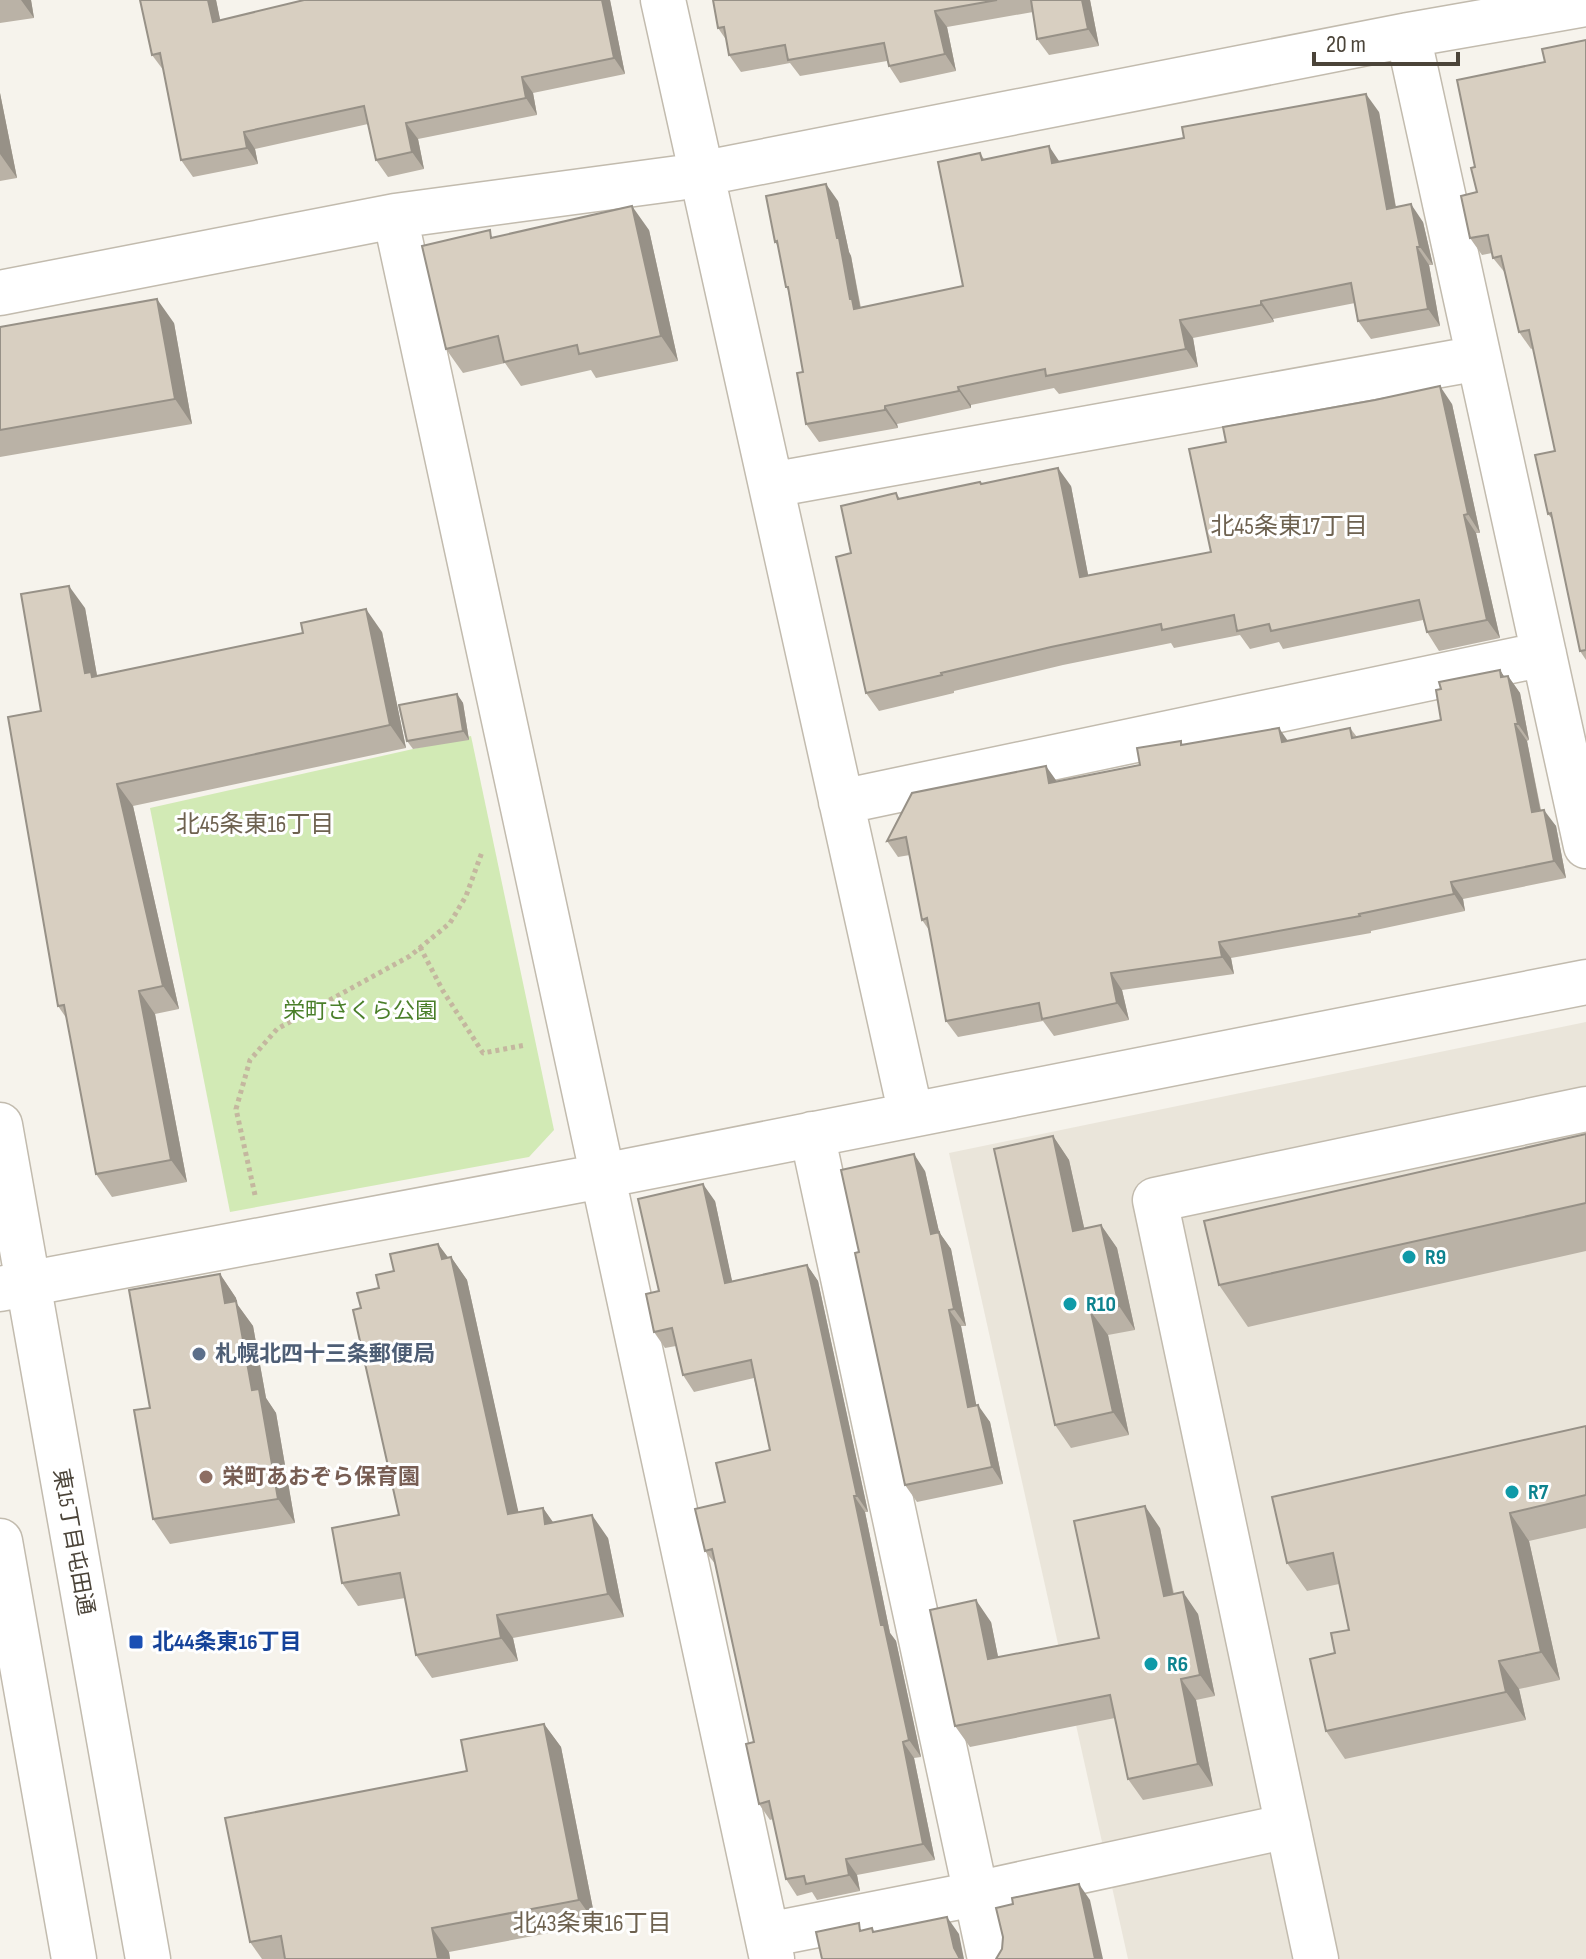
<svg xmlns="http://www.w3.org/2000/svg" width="1586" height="1959" font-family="'Sofia Sans Condensed','Noto Sans JP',sans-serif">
<rect width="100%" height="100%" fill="#f6f3ec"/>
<!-- residential -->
<path fill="#eae5da" d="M1586 1022V1959H1128L949 1153Z"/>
<!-- green -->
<path fill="#d2eab5" d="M471 736 554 1130 529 1157 230 1212 150 808Z"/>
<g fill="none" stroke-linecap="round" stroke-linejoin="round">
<!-- minor casing -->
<g stroke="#c2bbae" stroke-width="47">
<path id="minor" d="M663 0 911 1115
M1408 35 1586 846
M395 216 772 1959
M0 293 395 216 679 178 1408 35 1586 4
M771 485 1479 358
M841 802 1544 654
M0 1125 148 1959
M812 1134 990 1959
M0 1289 602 1176 1586 982
M0 1541 74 1959
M767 1935 975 1894 1288 1826
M1316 1959 1155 1200 1586 1109"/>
</g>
<!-- path -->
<path stroke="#c4b79f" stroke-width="5" stroke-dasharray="4 4" stroke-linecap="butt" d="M420 947 443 991 483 1053 526 1045
M255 1195 236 1109 250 1060 277 1029 410 956 450 923 466 896 482 852"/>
<!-- minor -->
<use href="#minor" stroke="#fff" stroke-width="44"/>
</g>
<!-- wall -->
<path fill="#bab2a6" d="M0 0H31L34 18 0 23Z
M140 0H216L220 20 304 0H610L625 74 533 93 537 115 418 139 424 169 388 177 376 160 368 124 255 149 258 164 193 177 181 160 164 71 152 55Z
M713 0H1090L1099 46 1049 55 1037 39 1033 12 947 27 956 71 900 83 889 66 887 61 800 76 790 63 741 72 729 55 727 41 718 28Z
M1586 40V660L1580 651 1552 519 1548 514 1555 451 1533 348 1531 349 1519 332 1506 274 1493 258 1492 253 1482 255 1470 238 1477 192 1475 167 1545 62Z
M0 93 17 178 0 181Z
M1379 112 1396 207 1423 222 1433 265H1429L1440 326 1371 339 1358 321 1355 303 1273 319 1274 322 1193 338 1198 367 1059 394 1054 388 971 405V408L897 424 898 428 819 442 806 424 803 372 788 290 786 287 778 246 775 242 838 201 849 252 851 256 861 308 963 286 980 153 984 159 1060 162Z
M649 230 678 361 596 378 591 370 521 386 505 363 463 373 446 349 494 237Z
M174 323 192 424 0 457V327Z
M1452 404 1480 533H1476L1500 638 1439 651 1427 632 1423 620 1283 649 1279 642 1250 649 1240 635 1174 648 1171 643 1063 665 954 691V693L879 711 866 693 851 553 896 493 900 499 981 483 1071 486 1088 575 1211 552Z
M85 608 97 676 382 632 406 748 133 806 179 1009 155 1014 187 1182 112 1197 96 1174 67 1019 58 1006 41 711Z
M1500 670 1504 677 1508 676 1520 693 1529 740 1527 741 1541 810 1556 826 1566 878 1463 899 1465 911 1371 931V933L1231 958 1234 974 1122 990 1129 1020 1054 1036 1043 1021 958 1037 946 1021 929 930 922 920 910 855 898 857 887 841 1057 782 1140 765 1181 741 1183 745 1288 741 1350 728 1357 737 1441 720Z
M457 694 463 703 469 740 413 749 407 741Z
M1586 1134V1251L1248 1327 1219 1285Z
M1053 1136 1069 1160 1084 1228 1101 1225 1117 1248 1135 1330 1108 1335 1129 1435 1071 1448 1055 1425Z
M925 1171 939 1232 951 1249 966 1326H961L976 1406 990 1422 1003 1484 917 1502 905 1485 859 1252Z
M715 1201 732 1282 807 1265 818 1281 868 1512H865L890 1633 896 1641 921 1757 914 1758 935 1860 857 1875 860 1891 817 1900 812 1892 797 1896 786 1879 773 1819 770 1820 759 1804 754 1742 716 1565 705 1551 725 1502 770 1450 754 1378 694 1392 683 1375 676 1346 665 1348 654 1332Z
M438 1244 448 1258 451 1257 467 1280 518 1512 543 1508 553 1522 608 1538 624 1617 513 1638 518 1661 432 1678 416 1655 405 1598 358 1606 342 1583 399 1515 361 1308 394 1271Z
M220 1274 236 1298 237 1304 253 1326 266 1398 276 1413 295 1523 170 1544 153 1519Z
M1586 1426V1528L1529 1541 1560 1680 1519 1689 1526 1720 1345 1759 1326 1731 1335 1653 1349 1630 1339 1584 1307 1591 1287 1563Z
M1160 1528 1174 1594 1198 1614 1215 1696 1196 1700 1213 1786 1143 1800 1128 1779 1115 1718 970 1747 955 1726 991 1622 998 1657 1099 1638Z
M544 1724 561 1747 596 1924 449 1952 450 1959H262L250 1942 467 1771Z"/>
<!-- shaded-wall -->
<path fill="#979187" d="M21 0H31L34 18Z
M208 0H216L224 38 213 22Z
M602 0H610L625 74 614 58Z
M1082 0H1090L1099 46 1088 29Z
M935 11 947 27 956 71 945 54Z
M522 77 533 93 537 115 526 98Z
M0 93 17 178 0 154Z
M1366 94 1379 112 1399 226 1387 209Z
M406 123 418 139 424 169 412 152Z
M244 132 255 149 258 164 247 148Z
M1049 146 1061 164 1052 163Z
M826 184 838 201 849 252 851 256 861 312 854 309 850 299Z
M1411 204 1423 222 1433 265 1420 247Z
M632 206 649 230 678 361 661 336Z
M1417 247 1429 265 1440 326 1428 309Z
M157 299 174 323 192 424 175 399Z
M1261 301 1273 319 1274 322 1261 305Z
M1180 320 1193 338 1198 367 1186 349Z
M1440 386 1452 404 1480 533 1468 514Z
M958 387 971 405V408L959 391Z
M885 406 897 424 898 428 885 410Z
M1058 468 1071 486 1092 595 1080 577Z
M1464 515 1476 533 1500 638 1487 620Z
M69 586 85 608 98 681 85 673Z
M366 609 382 632 406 748 390 725Z
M1500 670 1509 684 1508 676 1520 693 1529 740 1518 724Z
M457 694 463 703 469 740 463 731Z
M1515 724 1527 741 1544 829 1532 812Z
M1279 728 1290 744 1282 742Z
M1046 766 1058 783H1049Z
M117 784 133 806 179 1009 163 986Z
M1544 810 1556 826 1566 878 1554 861Z
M1451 882 1463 899 1465 911 1454 894Z
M1219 942 1231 958 1234 974 1222 957Z
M1111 973 1122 990 1129 1020 1117 1003Z
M139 991 155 1014 187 1182 171 1160Z
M1053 1136 1069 1160 1090 1254 1073 1231Z
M914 1154 925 1171 941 1240 939 1232 951 1249 966 1326 954 1309 931 1234Z
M703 1184 715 1201 736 1299 725 1283Z
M1101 1225 1117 1248 1135 1330 1119 1306Z
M438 1244 453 1264 451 1257 467 1280 524 1537 508 1514Z
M807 1265 818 1281 868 1512 857 1496Z
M220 1274 236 1298 237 1304 253 1326 266 1398 276 1413 295 1523 278 1499 252 1390 225 1303Z
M949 1310 961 1326 980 1424 968 1407Z
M1091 1312 1108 1335 1129 1435 1113 1412Z
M978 1405 990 1422 1003 1484 992 1467Z
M854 1496 865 1512 890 1633 896 1641 921 1757 909 1740 881 1625Z
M1145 1506 1160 1528 1178 1618 1164 1596Z
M543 1508 559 1531 545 1524Z
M1510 1513 1529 1541 1560 1680 1541 1652Z
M592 1515 608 1538 624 1617 608 1594Z
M1183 1592 1198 1614 1215 1696 1200 1675Z
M976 1600 991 1622 1003 1681 988 1659Z
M497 1615 513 1638 518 1661 501 1638Z
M1499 1661 1519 1689 1526 1720 1506 1692Z
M1181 1679 1196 1700 1213 1786 1198 1764Z
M544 1724 561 1747 596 1924 579 1900Z
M903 1742 914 1758 935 1860 923 1844Z
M846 1859 857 1875 860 1891 849 1875Z
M1079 1884 1090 1900 1103 1959H1095Z
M947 1917 959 1934 964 1959H960L954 1948Z
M432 1928 449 1952 450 1959H438Z"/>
<!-- building -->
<path fill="#d8cfc1" stroke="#979187" stroke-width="2" d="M140 0H208L213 22 304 0H602L614 58 522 77 526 98 406 123 412 152 376 160 364 106 244 132 247 148 181 160 160 53 152 55Z
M713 0H997L935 11 945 54 889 66 884 43 788 60 785 45 729 55 724 27 718 28Z
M1031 0H1082L1088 29 1037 39Z
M1586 40V650L1580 651 1551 513 1548 514 1535 455 1555 451 1529 330 1519 332 1501 256 1493 258 1488 235 1470 238 1461 196 1477 192 1471 168 1475 167 1457 80 1545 62 1542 49Z
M1366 94 1387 209 1411 204 1420 247H1417L1428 309 1358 321 1351 283 1261 301V305L1180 320 1186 349 1046 376 1045 369 958 387 959 391 885 406V410L806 424 797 373 803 372 788 287H786L777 241 775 242 766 196 826 184 837 238H839L850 299H852L854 309 963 286 938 162 980 153 982 160 1049 146 1052 163 1184 138 1182 127Z
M632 206 661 336 579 354 577 345 504 362 498 336 446 349 422 246 490 230 491 238Z
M157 299 175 399 0 430V327Z
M1440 386 1468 514 1464 515 1487 620 1427 632 1419 600 1271 631 1269 624 1237 631 1234 615 1162 630 1161 624 1051 647 941 673 942 675 866 693 836 557 851 553 841 506 896 493 898 499 980 482 981 484 1058 468 1080 577 1211 552 1189 449 1226 442 1223 427 1375 400Z
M69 586 85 673 91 672 92 677 303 633 301 623 366 609 390 725 117 784 163 986 139 991 171 1160 96 1174 64 1005 58 1006 8 717 41 711 21 594Z
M1500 670 1501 677 1508 676 1518 724H1515L1532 812 1544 810 1554 861 1451 882 1454 894 1359 914 1360 916 1219 942 1222 957 1111 973 1117 1003 1042 1019 1039 1003 946 1021 927 918 922 920 906 837 887 841 912 793 1046 766 1049 783 1140 765 1137 748 1181 741V745L1279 728 1282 742 1350 728 1352 738 1441 720 1436 690 1441 689 1439 682Z
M457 694 463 731 407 741 399 705Z
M1586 1134V1203L1219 1285 1204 1221Z
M1053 1136 1073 1231 1101 1225 1119 1306 1091 1312 1113 1412 1055 1425 994 1149Z
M914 1154 931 1234 939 1232 954 1309 949 1310 968 1407 978 1405 992 1467 905 1485 855 1253 859 1252 841 1170Z
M703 1184 725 1283 807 1265 857 1496H854L881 1625H884L909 1740 903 1742 923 1844 846 1859 849 1875 806 1884 804 1876 786 1879 769 1801 759 1804 746 1744 754 1742 712 1549 705 1551 695 1509 725 1502 716 1463 770 1450 751 1360 683 1375 672 1328 654 1332 646 1294 659 1291 638 1199Z
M438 1244 442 1259 451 1257 508 1514 543 1508 545 1524 592 1515 608 1594 497 1615 501 1638 416 1655 400 1573 342 1583 332 1528 399 1515 353 1310 361 1308 357 1293 379 1288 376 1275 394 1271 390 1254Z
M220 1274 225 1303 236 1301 252 1390 259 1389 278 1499 153 1519 134 1410 150 1408 129 1290Z
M1586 1426V1495L1510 1513 1541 1652 1499 1661 1506 1692 1326 1731 1310 1659 1335 1653 1331 1633 1349 1630 1333 1553 1287 1563 1272 1497Z
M1145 1506 1164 1596 1183 1592 1200 1675 1181 1679 1198 1764 1128 1779 1110 1695 955 1726 930 1610 976 1600 988 1659 1099 1638 1074 1521Z
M544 1724 579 1900 432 1928 438 1959H285L281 1936 250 1942 225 1818 467 1771 461 1740Z
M1079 1884 1095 1959H996L1002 1949 1003 1937 996 1908 1013 1904 1012 1898Z
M947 1917 954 1948 960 1959H822L816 1932 859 1923 860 1931 872 1928 873 1932Z"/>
<!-- markers -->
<g fill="#0f9aa8" stroke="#fff" stroke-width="3">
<circle cx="1409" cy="1257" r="8"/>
<circle cx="1070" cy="1304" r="8"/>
<circle cx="1512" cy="1492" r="8"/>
<circle cx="1151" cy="1664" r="8"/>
</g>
<circle fill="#5c6f8a" stroke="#fff" stroke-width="3" cx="199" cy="1354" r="8"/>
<circle fill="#8d6e63" stroke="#fff" stroke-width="3" cx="206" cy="1477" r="8"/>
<rect fill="#1a4fb4" stroke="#fff" stroke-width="3" x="128" y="1634" width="16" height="16" rx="4"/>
<g text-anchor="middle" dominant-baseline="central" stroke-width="6" stroke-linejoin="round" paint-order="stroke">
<!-- park labels -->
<g font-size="22" fill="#4a7f2a" stroke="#fff">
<text x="360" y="1011">栄町さくら公園</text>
</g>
<!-- culture labels -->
<g font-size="22" font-weight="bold" fill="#0d838f" stroke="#fff" text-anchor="start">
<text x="1425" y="1257">R9</text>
<text x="1086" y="1304">R10</text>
<text x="1528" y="1492">R7</text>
<text x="1167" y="1664">R6</text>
</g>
<!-- service labels -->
<g font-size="22" font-weight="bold" fill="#4e5e75" stroke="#fff" text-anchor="start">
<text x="215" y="1354">札幌北四十三条郵便局</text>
</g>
<!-- education labels -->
<g font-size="22" font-weight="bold" fill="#785e54" stroke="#fff" text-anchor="start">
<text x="222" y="1477">栄町あおぞら保育園</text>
</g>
<!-- street labels -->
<g font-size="22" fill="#4b4439" stroke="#fff">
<text transform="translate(73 1542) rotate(80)">東15丁目屯田通</text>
</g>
<!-- transit labels -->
<g font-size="22" font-weight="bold" fill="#164399" stroke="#fff" text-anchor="start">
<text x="152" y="1642">北44条東16丁目</text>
</g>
<!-- neighbourhood labels -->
<g font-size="24" fill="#6e6250" stroke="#fff">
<text x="1289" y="526">北45条東17丁目</text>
<text x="255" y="824">北45条東16丁目</text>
<text x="592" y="1923">北43条東16丁目</text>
</g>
</g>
<!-- scale -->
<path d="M1314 52v12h144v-12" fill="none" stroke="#4b4439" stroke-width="4"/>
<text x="1326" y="52" font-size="24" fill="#4b4439" stroke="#ffffff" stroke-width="6" paint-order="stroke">20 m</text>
</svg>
